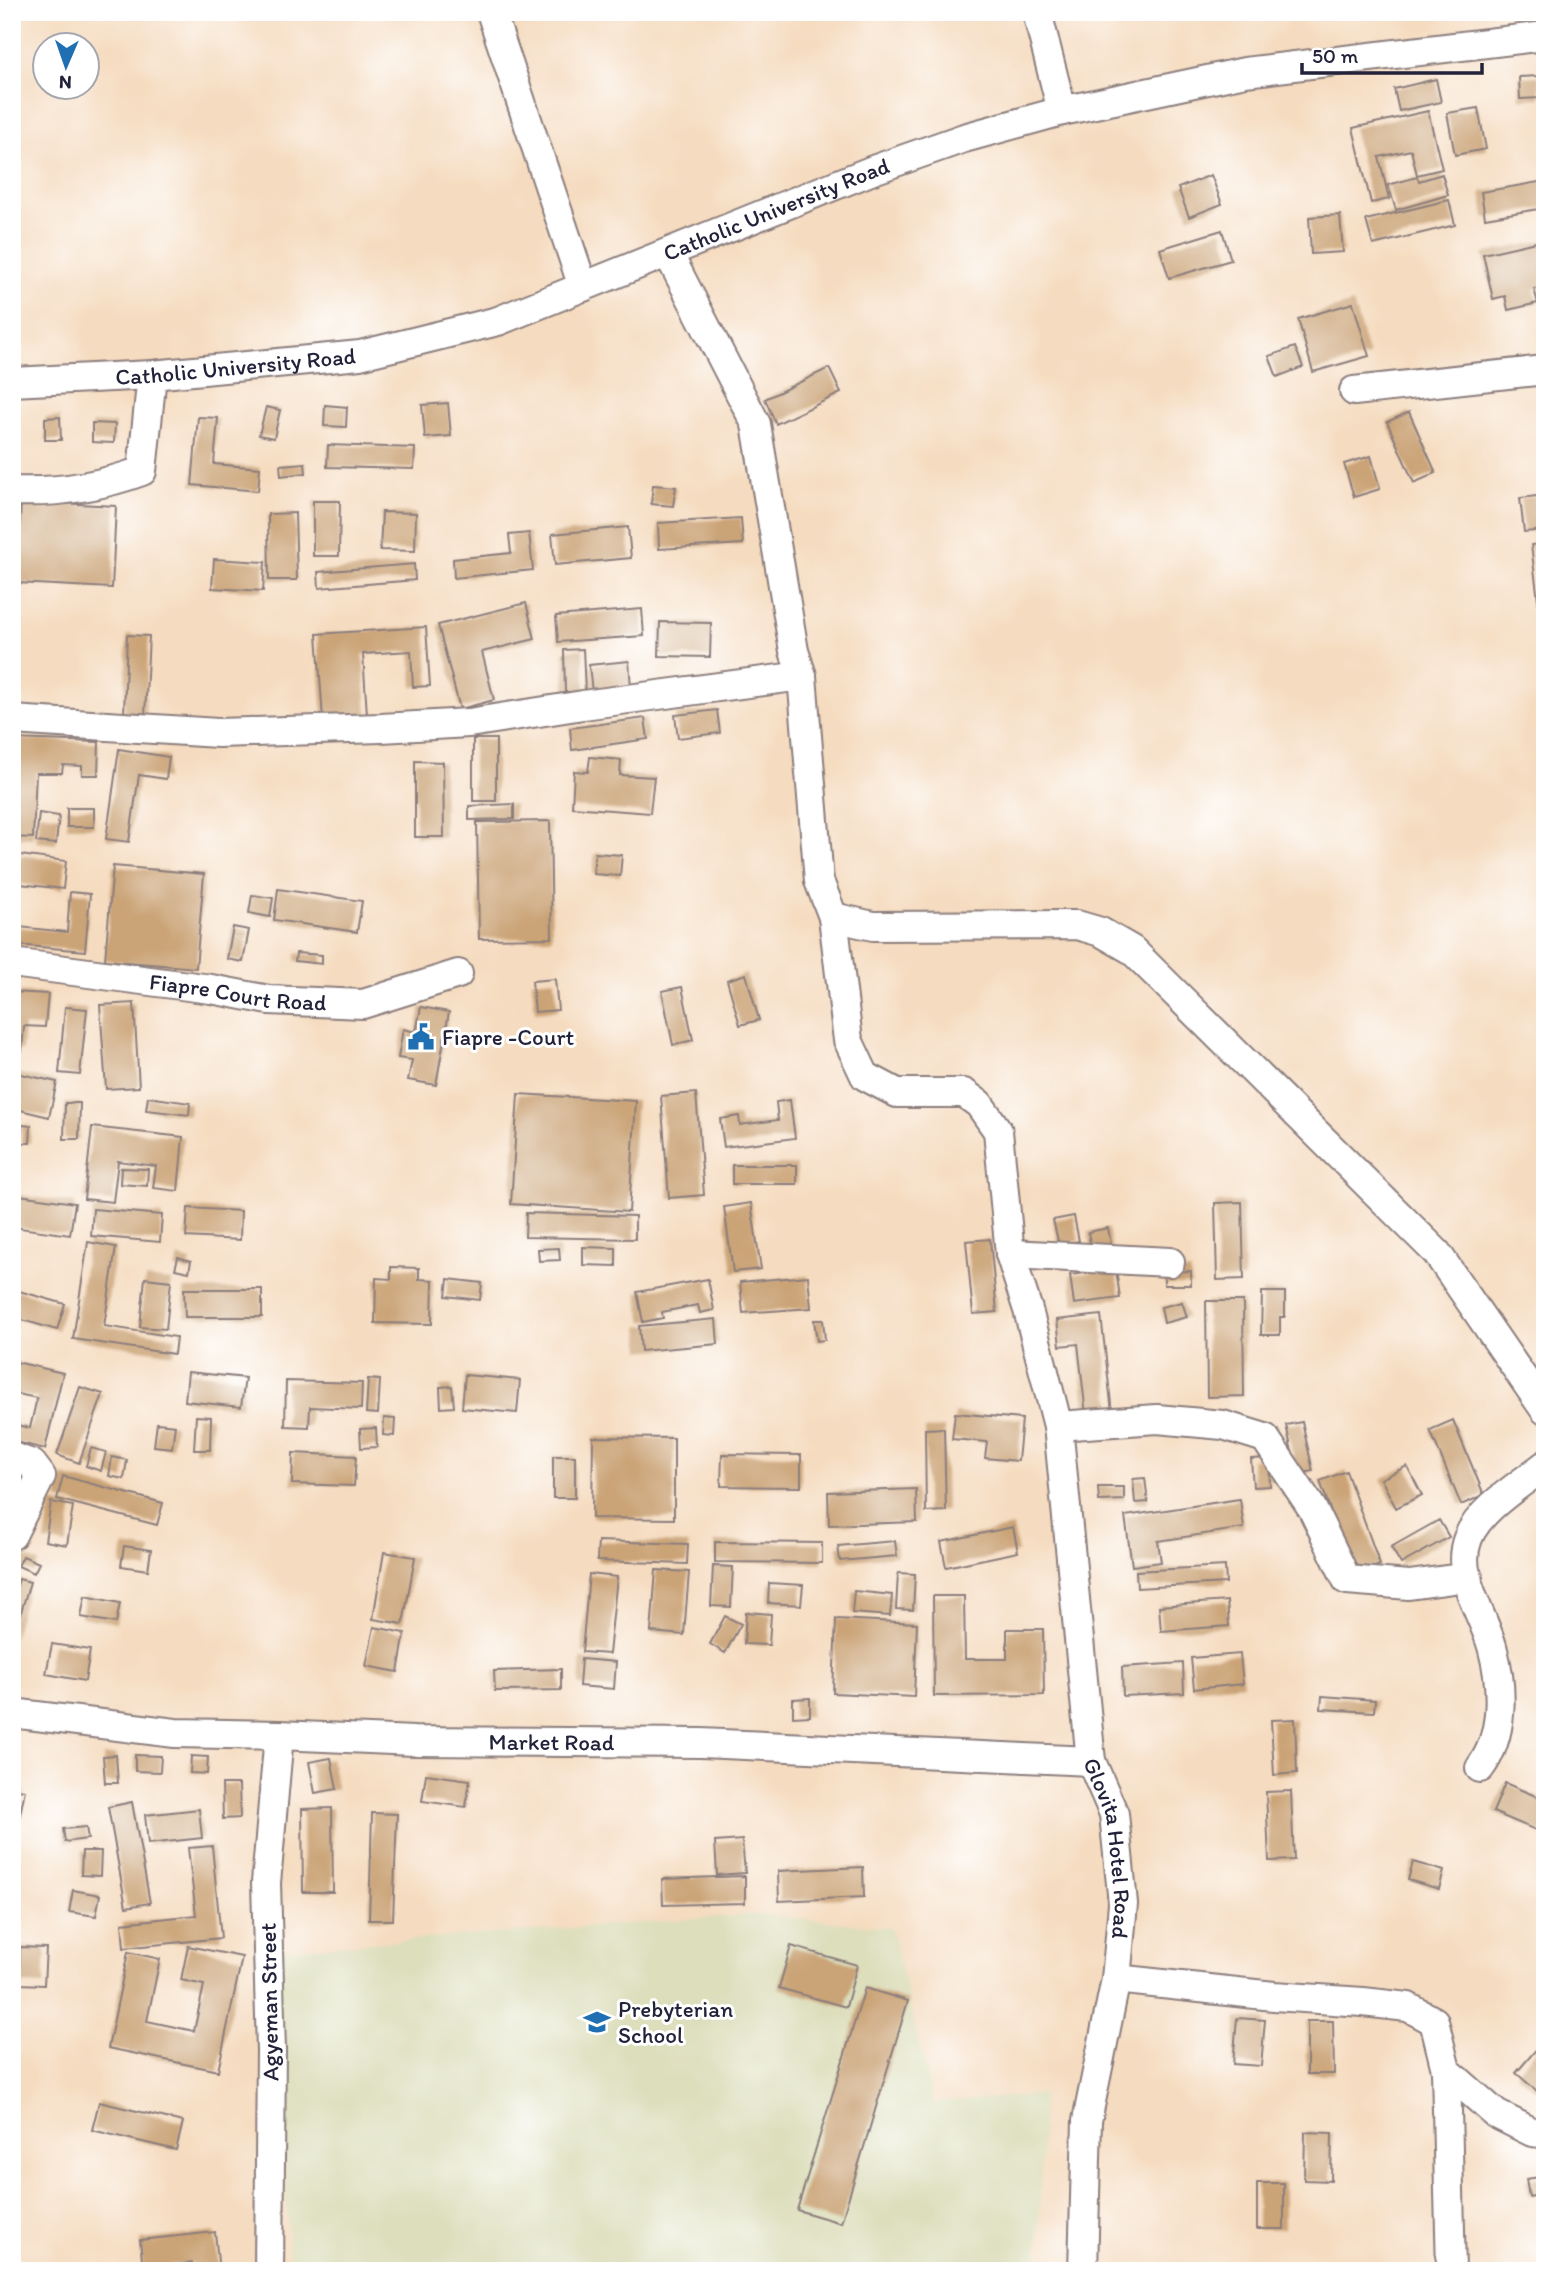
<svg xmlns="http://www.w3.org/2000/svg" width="1557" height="2283" font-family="Itim,sans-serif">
<rect width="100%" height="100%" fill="#fff"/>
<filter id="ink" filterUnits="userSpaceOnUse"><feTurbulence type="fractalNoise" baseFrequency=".0143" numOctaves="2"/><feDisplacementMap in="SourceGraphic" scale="14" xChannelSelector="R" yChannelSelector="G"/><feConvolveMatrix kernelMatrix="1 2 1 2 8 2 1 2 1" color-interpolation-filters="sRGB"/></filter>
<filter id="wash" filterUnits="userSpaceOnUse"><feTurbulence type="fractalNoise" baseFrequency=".00686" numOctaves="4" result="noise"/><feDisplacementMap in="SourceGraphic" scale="28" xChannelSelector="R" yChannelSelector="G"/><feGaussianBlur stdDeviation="1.57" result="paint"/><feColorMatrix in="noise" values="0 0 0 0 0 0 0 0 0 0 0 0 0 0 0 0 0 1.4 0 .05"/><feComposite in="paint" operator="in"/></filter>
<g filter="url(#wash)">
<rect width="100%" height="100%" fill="#f5dbbf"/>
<!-- built -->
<path fill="#dddebc" d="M757 1914 891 1928 934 2103 1043 2094 1038 2271H289L277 1950Z"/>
<g id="blocks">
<!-- building -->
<path fill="#caa376" d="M1539 76 1540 98 1520 99 1519 77Z
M1436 79 1441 102 1399 111 1394 89Z
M1478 108 1486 149 1455 155 1447 113Z
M1428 111 1442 169 1417 175 1411 150 1379 157 1389 199 1371 203 1353 128Z
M1442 174 1448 195 1396 210 1388 185 1417 177 1419 181Z
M1211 175 1222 204 1189 217 1178 188Z
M1545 181V208L1485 218 1481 192Z
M1449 200 1455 225 1373 245 1366 220Z
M1340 215 1343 252 1311 254 1309 217Z
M1222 230 1231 260 1169 278 1160 249Z
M1545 240V287L1534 289 1538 303 1508 310 1505 296 1493 299 1483 254Z
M1353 303 1369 356 1313 372 1298 319Z
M1295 347 1303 367 1277 377 1269 356Z
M829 368 841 393 776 424 765 399Z
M448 403 451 436 425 438 422 405Z
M325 405 347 407 346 427 324 426Z
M266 407 280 410 274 438 259 435Z
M1409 412 1436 473 1414 483 1387 422Z
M60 417 61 440H45V418Z
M198 417 218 418 214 464 260 468 258 491 192 485Z
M92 423 115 424 114 443 92 442Z
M328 445 415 448 414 469 327 467Z
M1371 456 1380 489 1354 497 1344 464Z
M305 463 306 473 281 476 280 465Z
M653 485 676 487 673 506 651 504Z
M1545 495V530L1524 532 1520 498Z
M21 501 116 506 112 588 17 583Z
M313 501H340L339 556H313Z
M382 512 416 513 415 551 380 550Z
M295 513 297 580H269L268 514Z
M741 518 743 544 659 549 658 523Z
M628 527 631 558 555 565 552 534Z
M529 533 533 570 454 578 453 559 511 553 509 535Z
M1545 543V608H1539L1531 545Z
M214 559 265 562 263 591 212 588Z
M414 564 415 580 319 588 318 572Z
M526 603 535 639 482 652 494 700 460 709 438 625Z
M642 609 644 636 558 642 556 616Z
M660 622 711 623 710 657 659 656Z
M426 627 430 686 413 687 411 651 363 654 367 715 323 719 317 634Z
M127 635 149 636 145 716 124 714Z
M583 649 585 692H565L564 650Z
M629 661 631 688 592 692 589 665Z
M717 710 720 733 678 738 675 715Z
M645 718 648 739 572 750 570 728Z
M12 739 99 742 98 775H82V766L63 765 62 773H36L33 838 12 837Z
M473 739H496V801H473Z
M119 749 169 757 166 779 139 775 129 842 106 839Z
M590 757 621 760 620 775 654 777 650 813 572 807 574 771 588 772Z
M415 761 443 762 444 837H415Z
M514 804V819L469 820V806Z
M67 808H94V827H67Z
M39 813 59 816 56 844 36 842Z
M550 821 552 938 479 939 477 822Z
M595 853 622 855 620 876 593 874Z
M12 854 66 861 63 889 12 883Z
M113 866 204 874 196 968 105 960Z
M278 889 362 901 357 932 274 920Z
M70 892 90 894 85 951 17 945 19 927 67 932Z
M252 895 273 898 270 917 249 913Z
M233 927 249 930 243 962 227 959Z
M296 953 322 955V964L295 961Z
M746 974 759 1020 740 1025 727 980Z
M555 979 558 1010 535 1012 532 981Z
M682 987 693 1040 673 1045 662 991Z
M12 992 48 994 45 1027 24 1026 22 1051 12 1050Z
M134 1003 139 1087 106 1089 100 1005Z
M65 1007 87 1009 80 1075 59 1073Z
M421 1007 449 1012 436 1085 408 1080 412 1060 398 1058 403 1029 416 1032Z
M12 1072 57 1082 49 1117 12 1108Z
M696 1093 704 1195 669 1198 661 1096Z
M518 1094 636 1101 629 1212 511 1204Z
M148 1097 190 1103 189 1115 146 1110Z
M790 1100 795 1138 724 1147 720 1119 739 1116 740 1125 778 1120 776 1102Z
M65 1103H80L79 1139H64Z
M22 1125 31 1126 30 1143H21Z
M92 1127 183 1137 178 1191 153 1188 156 1166 118 1161 113 1202 84 1199Z
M732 1165H797V1184H732Z
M121 1168 148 1169 147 1186 120 1184Z
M12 1194 75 1203 70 1235 12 1227Z
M1242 1202 1244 1279 1217 1280 1215 1203Z
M751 1203 761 1269 733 1272 724 1207Z
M188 1208 241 1211 240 1240 186 1237Z
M93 1209 162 1215 160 1242 91 1236Z
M526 1213 635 1216V1239L525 1237Z
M1074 1216 1079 1241 1059 1245 1053 1220Z
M1108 1228 1112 1250 1092 1253 1088 1232Z
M990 1239 997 1312 973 1314 966 1241Z
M88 1242 116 1247 104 1326 176 1337 174 1354 73 1339Z
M583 1247 616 1248V1266L583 1265Z
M559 1248 560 1260 539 1261 538 1249Z
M178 1257 191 1261 189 1272 175 1269Z
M391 1267 419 1268V1279L433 1280 432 1324 375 1323 376 1278 391 1279Z
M1116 1269 1120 1298 1074 1304 1070 1275Z
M1191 1271V1285H1164V1272Z
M808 1276 811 1308 743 1313 740 1282Z
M145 1278 171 1281 166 1329 140 1327Z
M448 1279 482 1283 480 1300 446 1296Z
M708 1279 714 1310 700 1313 698 1305 662 1312 663 1318 643 1322 637 1292Z
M12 1289 65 1304 57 1330 12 1317Z
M184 1289H262V1317H185Z
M1262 1292H1285V1317H1280V1335H1261Z
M1206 1301H1243L1244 1396 1207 1397Z
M1182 1302 1187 1317 1164 1323 1161 1307Z
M1101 1315 1112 1412 1086 1415 1078 1344 1060 1346 1057 1320Z
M716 1319 718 1344 641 1351 639 1326Z
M814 1320H823L825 1340 817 1341Z
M12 1361 63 1373 45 1449 12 1441V1424L30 1428 37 1398 12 1393Z
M188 1372 245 1378 241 1407 185 1401Z
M465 1375 520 1380 517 1413 462 1408Z
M368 1379 380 1380 378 1414 366 1413Z
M286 1381 362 1383 361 1409 310 1407 309 1427 285 1426Z
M452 1386 454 1407 441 1408 440 1387Z
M80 1387 103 1394 79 1463 57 1455Z
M955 1413 1022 1419 1018 1461 985 1458 987 1442 952 1439Z
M196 1416 211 1417 210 1450H194Z
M384 1418 395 1419 394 1436 383 1435Z
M1453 1420 1484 1495 1461 1505 1430 1430Z
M1302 1422 1313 1471 1297 1474 1286 1425Z
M157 1423 175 1425 172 1448 154 1446Z
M376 1428 377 1447 361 1448 360 1429Z
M944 1428 946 1511 926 1512 925 1429Z
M593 1437 674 1438V1519L592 1518Z
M91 1448 106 1452 101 1471 86 1466Z
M293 1453 356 1456 354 1486 292 1484Z
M722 1454 801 1455V1487L721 1486Z
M553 1456H575V1498H553Z
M112 1457 127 1460 124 1479 109 1476Z
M1269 1458 1270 1486 1253 1487 1251 1459Z
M1407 1466 1422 1495 1396 1508 1381 1479Z
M1346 1471 1380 1565 1353 1575 1320 1481Z
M63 1476 163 1503 157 1525 57 1499Z
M1145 1478 1148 1502 1135 1503 1133 1479Z
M1098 1487H1124V1500L1099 1501Z
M916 1489 917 1522 829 1525 828 1492Z
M1240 1499 1244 1528 1158 1541 1161 1562 1132 1566 1125 1516Z
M51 1502 73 1506 67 1545 45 1541Z
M1439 1520 1449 1537 1401 1564 1391 1547Z
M1013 1527 1018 1552 946 1567 941 1542Z
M598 1541 688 1544 687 1564 597 1561Z
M895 1541 897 1556 840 1561 838 1546Z
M715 1542 822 1543V1563L715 1562Z
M124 1546 151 1550 148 1570 121 1566Z
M384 1552 415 1557 403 1624 373 1619Z
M23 1556 39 1563 34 1573 18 1566Z
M713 1566 733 1567 731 1607 711 1606Z
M1225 1566 1226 1583 1137 1588 1136 1571Z
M656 1570 689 1572 684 1635 651 1632Z
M898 1573 915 1574 913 1610 896 1609Z
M589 1574 617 1577 609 1654 582 1652Z
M19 1579 30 1582 13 1639 12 1600Z
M769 1583 803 1585 801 1605 768 1603Z
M854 1591 892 1595 890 1616 852 1613Z
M85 1596 120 1603 116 1623 81 1617Z
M933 1596H964L965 1659H1007V1629H1043L1044 1695 934 1696Z
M1227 1601 1229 1626 1161 1631 1159 1606Z
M746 1612 771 1614 769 1645 744 1644Z
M725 1616 741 1624 725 1653 710 1644Z
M836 1619 917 1623 914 1697 833 1693Z
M374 1627 405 1633 398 1672 366 1666Z
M52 1644 90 1650 85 1681 46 1674Z
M1240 1654 1243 1684 1194 1689 1191 1658Z
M581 1659 616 1662 614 1689 579 1686Z
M1183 1663 1184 1693 1123 1696 1122 1667Z
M561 1669V1690L495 1691 494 1671Z
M1322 1696 1375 1700 1374 1712 1321 1709Z
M810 1698V1716L793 1717V1699Z
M1295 1719 1297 1773 1274 1775 1271 1720Z
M116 1755 118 1783H105L103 1756Z
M135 1755 161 1756 160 1772 135 1771Z
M191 1756 208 1757 207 1774 190 1773Z
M331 1758 337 1789 315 1793 309 1762Z
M426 1774 470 1780 466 1807 422 1801Z
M1505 1783 1545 1800V1834L1493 1812Z
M222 1784H239L240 1818 223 1819Z
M12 1788 25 1790 13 1849H12Z
M1291 1791 1294 1860 1269 1861 1266 1792Z
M132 1802 150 1903 126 1907 108 1807Z
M332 1808 333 1892H303L302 1809Z
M199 1809 202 1838 148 1844 145 1815Z
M372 1813 397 1814 393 1920H369Z
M86 1827 88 1839 65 1842 63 1829Z
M742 1840 745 1873 717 1875 715 1842Z
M212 1846 221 1938 124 1948 122 1923 196 1915 188 1848Z
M82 1851H101L100 1876 81 1875Z
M1413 1862 1444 1871 1439 1889 1408 1880Z
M863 1867 864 1897 779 1901 778 1871Z
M745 1876V1903L663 1905 662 1879Z
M73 1890 100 1895 96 1916 69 1912Z
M188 1946 242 1957 218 2071 108 2048 128 1952 160 1959 147 2021 194 2031 204 1985 181 1980Z
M791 1946 857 1965 846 2007 779 1988Z
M20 1947 46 1948 44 1985 19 1984Z
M865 1988 908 2001 841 2223 797 2210Z
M1237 2018 1265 2020 1261 2066 1233 2064Z
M1307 2021H1333L1334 2074H1307Z
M1545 2039V2098L1516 2073Z
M99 2102 183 2122 176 2150 92 2130Z
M1305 2132 1332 2133 1331 2181 1304 2180Z
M1540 2177 1543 2194 1529 2197 1526 2179Z
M1257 2183H1284V2229H1257Z
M215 2232 219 2271H192V2263L143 2268 140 2240Z"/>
</g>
</g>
<g filter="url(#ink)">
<use href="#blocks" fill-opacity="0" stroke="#8c7e7d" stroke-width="2"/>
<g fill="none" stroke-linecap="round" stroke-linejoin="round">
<!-- minor casing -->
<g stroke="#8c7e7d" stroke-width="32">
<g id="minor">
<path d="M491 12 583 287"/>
<path d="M1037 12 1062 111"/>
<path id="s1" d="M668 253 756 424 794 651 802 676 819 881 833 917 848 1040 865 1076 897 1093H964L979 1104 998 1131 1010 1254 1028 1310 1058 1426 1091 1761 1114 1814 1123 1904 1116 1979 1087 2121 1083 2271"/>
<path id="s2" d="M12 382 152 375 360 355 498 321 873 170 964 138 1062 111 1245 72 1545 36"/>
<path d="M1354 391 1545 370"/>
<path d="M12 491C55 493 101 486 142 471L152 375"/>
<path d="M12 720 218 733 381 728 469 723 583 705 802 676"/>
<path d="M833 917 873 926 1077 925 1101 932 1132 950 1437 1253 1545 1410"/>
<path id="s3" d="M12 963 211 989 269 1000 363 1004 458 974"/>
<path d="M1010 1254 1170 1262"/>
<path d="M1058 1426 1157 1419 1223 1425 1265 1438 1312 1508 1347 1580 1409 1585 1468 1577"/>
<path d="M12 1457 32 1464 41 1476 12 1535"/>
<path id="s4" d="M12 1713 175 1733 279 1735 414 1741 701 1743 1091 1761"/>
<path d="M1480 1768C1504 1736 1503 1688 1493 1650 1485 1616 1453 1575 1468 1538 1479 1509 1521 1484 1545 1465"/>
<path d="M1116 1979 1274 1996 1363 2002 1408 2007 1434 2021 1446 2070 1496 2114 1532 2132 1545 2134"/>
<path d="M1446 2070 1451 2271"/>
<path d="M269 2271 271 2050 266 1883 279 1735"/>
</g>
</g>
<!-- minor -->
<use href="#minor" stroke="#fff" stroke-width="28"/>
</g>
</g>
<!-- icons -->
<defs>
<g id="civic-bare" transform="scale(2.1)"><path d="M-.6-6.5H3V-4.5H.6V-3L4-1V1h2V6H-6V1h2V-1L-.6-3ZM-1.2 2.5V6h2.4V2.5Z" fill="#1f6fb2" stroke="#fff" stroke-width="2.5" paint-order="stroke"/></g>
<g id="school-bare" transform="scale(2.1)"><path d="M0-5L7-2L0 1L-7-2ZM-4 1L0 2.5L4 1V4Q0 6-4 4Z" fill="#1f6fb2" stroke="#fff" stroke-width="2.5" paint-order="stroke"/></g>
</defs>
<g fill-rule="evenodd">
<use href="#civic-bare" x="421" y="1037"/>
<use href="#school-bare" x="597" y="2022"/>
</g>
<g text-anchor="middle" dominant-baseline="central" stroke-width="6" stroke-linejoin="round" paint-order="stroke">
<!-- street labels -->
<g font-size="23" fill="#22223b" stroke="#fff">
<text stroke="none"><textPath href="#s2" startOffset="791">Catholic University Road</textPath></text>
<text stroke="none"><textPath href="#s2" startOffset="224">Catholic University Road</textPath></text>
<text stroke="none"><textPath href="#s3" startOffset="228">Fiapre Court Road</textPath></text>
<text stroke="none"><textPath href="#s4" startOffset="541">Market Road</textPath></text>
<text stroke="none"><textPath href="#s1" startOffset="1741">Glovita Hotel Road</textPath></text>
<text transform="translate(269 2002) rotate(-91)">Agyeman Street</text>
</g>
<!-- poi labels -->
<g font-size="23" fill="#22223b" stroke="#fff" text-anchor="start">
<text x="442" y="1037">Fiapre -Court</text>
<text x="618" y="2009">Prebyterian<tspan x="618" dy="26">School</tspan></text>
</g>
</g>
<!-- margin -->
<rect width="1557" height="2283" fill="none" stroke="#fff" stroke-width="42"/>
<!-- north arrow -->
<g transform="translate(66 66) rotate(182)"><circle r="33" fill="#ffffff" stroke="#a7a7b1" stroke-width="2"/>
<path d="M0-5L12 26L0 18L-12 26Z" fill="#1f6fb2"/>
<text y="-10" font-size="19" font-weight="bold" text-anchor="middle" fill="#22223b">N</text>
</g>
<!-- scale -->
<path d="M1302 63v10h180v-10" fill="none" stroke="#22223b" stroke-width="3.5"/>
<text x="1312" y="63" font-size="21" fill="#22223b" stroke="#ffffff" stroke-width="5" paint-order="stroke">50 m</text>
</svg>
